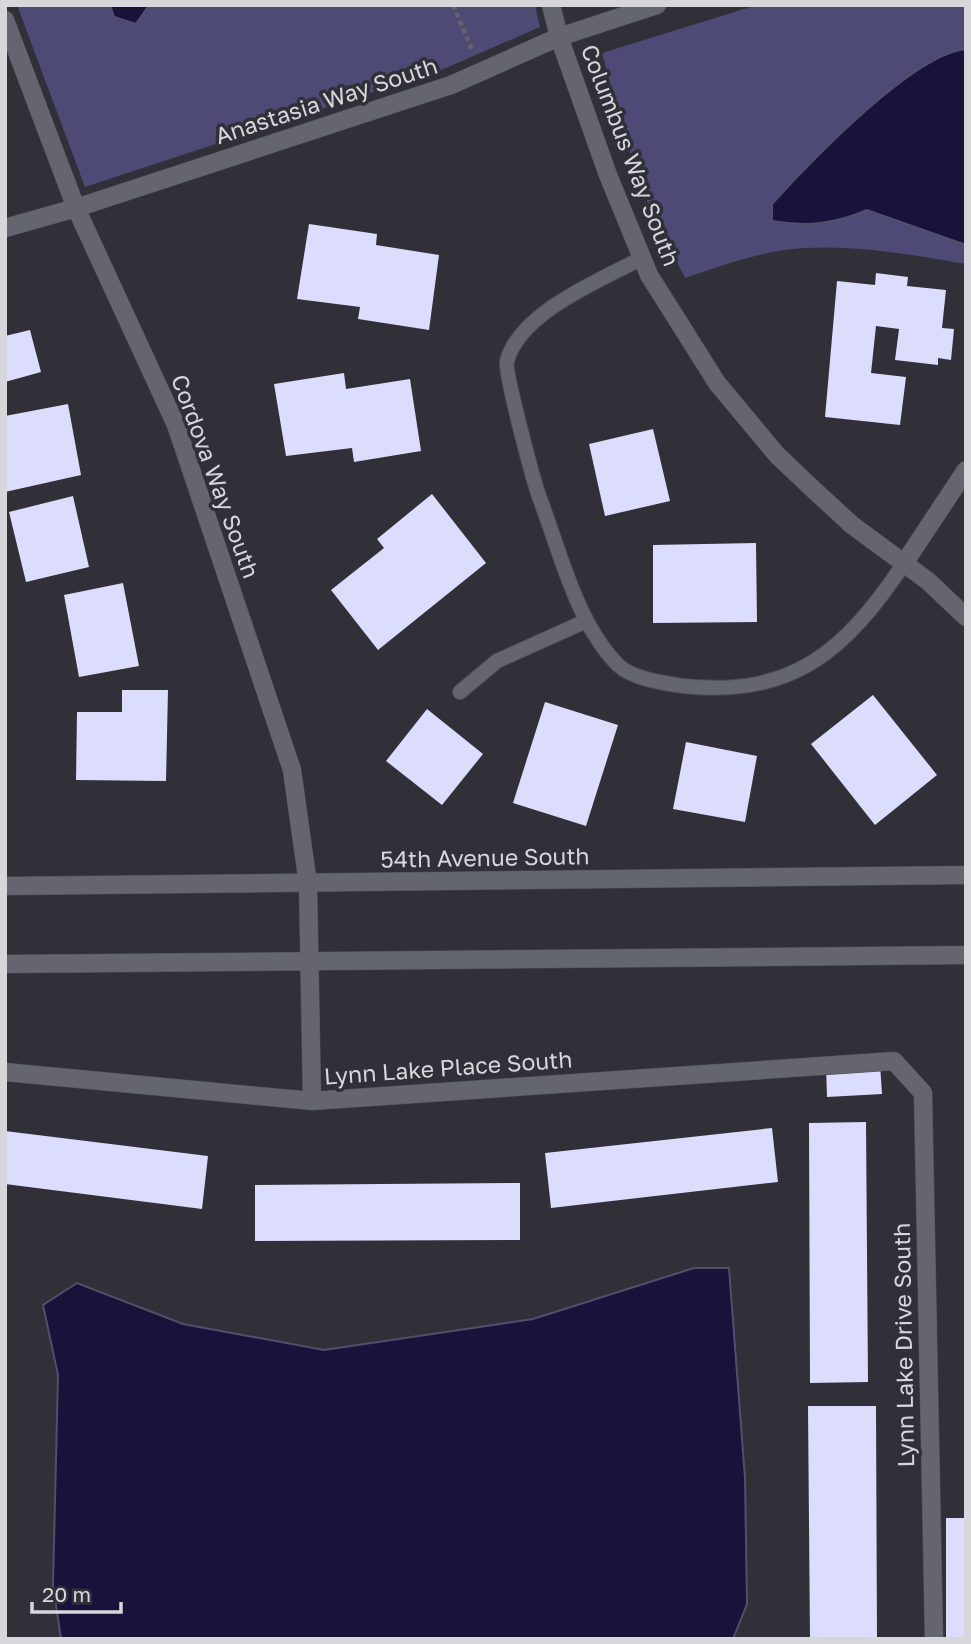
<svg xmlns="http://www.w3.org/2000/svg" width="971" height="1644" font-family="'Golos Text',sans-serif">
<rect width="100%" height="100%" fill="#313039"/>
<!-- green -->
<path fill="#4d4a76" d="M17 5H110L114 17 136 24 149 5H535L540 27 446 68 85 187Z
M757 5H966V264C913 255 859 245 805 248 764 250 724 265 685 278L650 209 623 133 602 53Z"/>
<!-- water -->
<path fill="#19133c" stroke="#524e6c" stroke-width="2" d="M110 5H149L136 24 114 17Z
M966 49V245L867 210C835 224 806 227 772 221V204C809 163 913 54 966 49Z
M694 1268H729L745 1478 747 1604 733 1639H61L53 1585 58 1375 43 1305 77 1283 183 1324 324 1350 533 1319Z"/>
<!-- building -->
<path fill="#dcdcfd" d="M309 224 377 234 376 245 439 255 429 330 358 319 360 307 297 299Z
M876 273 908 277 907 286 946 290 942 328 954 329 951 360 938 358V365L895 360 899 329 876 326 871 373 906 377 900 425 825 417 837 281 875 285Z
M30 330 41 372 5 382V336Z
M344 373 346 389 410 379 421 451 354 462 352 448 286 456 274 384Z
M68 404 81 475 5 492V416Z
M653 429 670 501 605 516 589 444Z
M432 494 486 563 378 650 331 590 384 548 377 539Z
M73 496 89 567 26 582 9 512Z
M756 543 757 622 653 623V545Z
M123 583 139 666 79 677 64 595Z
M122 690H168L166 781 76 780 77 712H122Z
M873 695 937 775 875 825 811 744Z
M545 702 618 725 586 826 513 803Z
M427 709 483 754 442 805 386 761Z
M686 742 757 756 745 822 673 809Z
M880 1064 882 1094 827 1097 826 1066Z
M866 1122 868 1382 810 1383 809 1123Z
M772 1128 778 1182 551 1208 545 1153Z
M5 1131 208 1156 202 1209 5 1184Z
M520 1183V1240L255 1241V1185Z
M808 1406H876L877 1639H810Z
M946 1518H966V1639H946Z"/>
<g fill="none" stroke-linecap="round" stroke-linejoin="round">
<!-- lane casing -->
<g stroke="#4e4d54" stroke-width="16">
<path id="lane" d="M642 258C601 280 520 312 507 361 504 371 534 483 540 499 561 554 576 622 618 665 633 679 663 683 683 686 792 698 845 651 903 565
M460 692 497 661 586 621"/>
</g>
<!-- street casing -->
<g stroke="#4e4d54" stroke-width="19">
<path id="street" d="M5 20 76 208 176 425 292 770 308 884 312 1101
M5 228 76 208 451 85 559 37 657 5
M903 565 966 470
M5 1072 312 1101 894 1061 923 1093 934 1639"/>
</g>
<!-- secondary casing -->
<g stroke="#4e4d54" stroke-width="19">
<path id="secondary" d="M551 5 559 37 608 175 649 275 717 383 777 455 815 491 852 525 928 581 966 617
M5 886 966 875
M5 964 966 955"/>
</g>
<!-- path -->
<path stroke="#63626a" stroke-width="4.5" stroke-dasharray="5 3.5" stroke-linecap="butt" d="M453 5 472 50"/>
<!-- lane -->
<use href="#lane" stroke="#65656f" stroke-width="14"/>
<!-- street -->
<use href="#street" stroke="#65656f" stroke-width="18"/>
<!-- secondary -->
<use href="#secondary" stroke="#65656f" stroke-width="18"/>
</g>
<g text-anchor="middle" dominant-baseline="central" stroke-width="7" stroke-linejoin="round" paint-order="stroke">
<!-- street labels -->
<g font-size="23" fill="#d6d6db" stroke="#313039">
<text transform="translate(326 100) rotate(-18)">Anastasia Way South</text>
<text transform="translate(631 155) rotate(69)">Columbus Way South</text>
<text transform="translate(216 476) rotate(70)">Cordova Way South</text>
<text transform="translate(485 857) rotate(-1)">54th Avenue South</text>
<text transform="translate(448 1067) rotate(-4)">Lynn Lake Place South</text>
<text transform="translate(903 1345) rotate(-91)">Lynn Lake Drive South</text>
</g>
</g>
<!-- border -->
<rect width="971" height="1644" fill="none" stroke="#d6d6db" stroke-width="14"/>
<!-- scale -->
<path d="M32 1602v10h89v-10" fill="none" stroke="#d6d6db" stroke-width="3.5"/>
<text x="42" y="1602" font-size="21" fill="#d6d6db" stroke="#313039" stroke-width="5" paint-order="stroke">20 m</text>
</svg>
